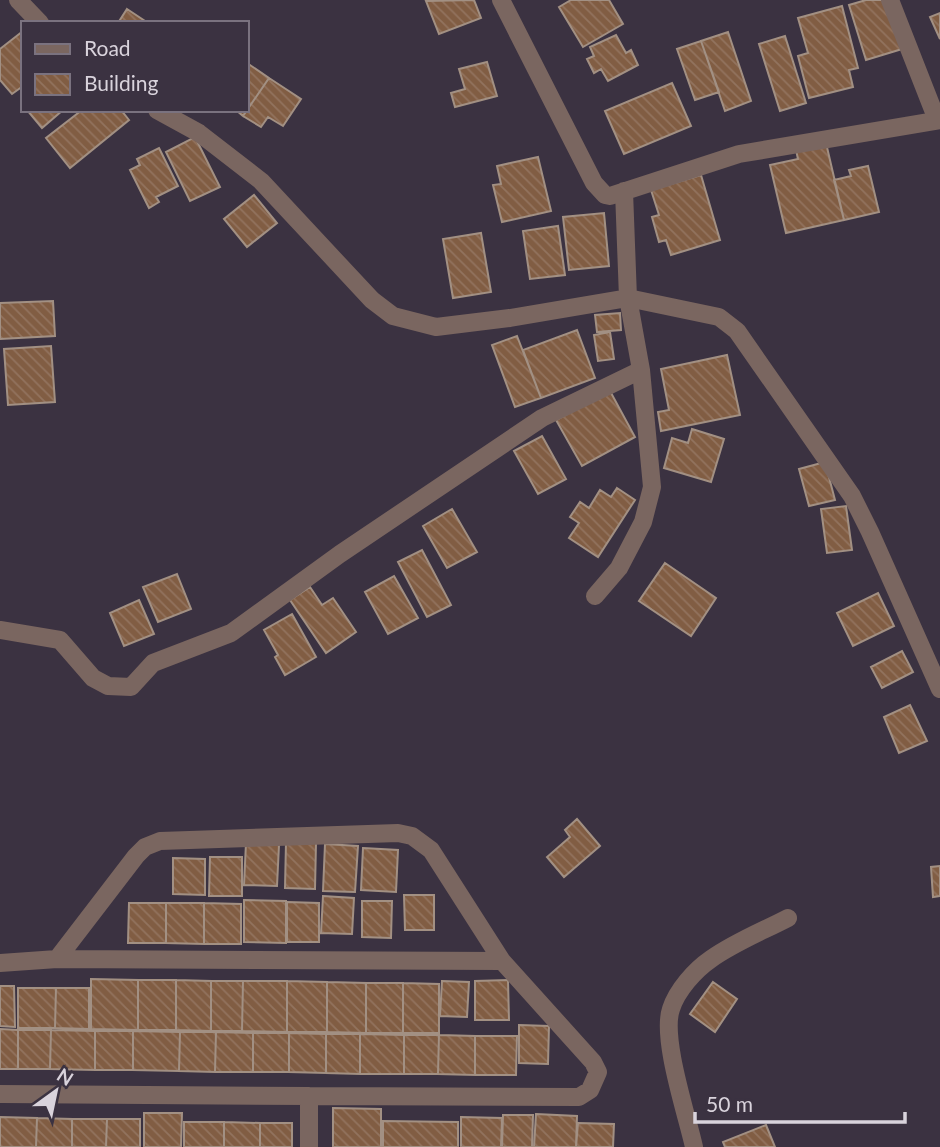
<svg xmlns="http://www.w3.org/2000/svg" width="940" height="1147" font-family="Lato,sans-serif">
<defs>
<pattern id="building-back-hatch" width="6" height="6" patternUnits="userSpaceOnUse" patternTransform="scale(1.75)"><rect width="6" height="6" fill="#815d43"/><path d="M-1 5l2 2M0 0l6 6M5-1l2 2" fill="none" stroke="#92735e"/></pattern>
</defs>
<rect width="100%" height="100%" fill="#3b3241"/>
<!-- building -->
<path fill="url(#building-back-hatch)" stroke="#a29083" stroke-width="2" d="M474 0 481 18 439 34 426 1Z
M571 0H609L623 24 583 47 559 7Z
M866 0H887L902 49 866 60 849 5Z
M842 6 858 68 849 70 853 87 809 98 798 56 808 53 798 18Z
M127 9 148 23H118Z
M940 13V39L930 17Z
M23 31V86L12 94 0 80V49Z
M728 32 751 101 725 111 701 41Z
M616 35 626 53 631 50 638 65 608 81 601 69 594 73 587 59 594 56 590 47Z
M785 36 806 103 780 111 759 44Z
M701 41 719 92 695 100 677 49Z
M487 62 497 96 455 107 451 93 465 89 459 69Z
M247 63 269 78 243 116 236 110H247Z
M269 78 301 99 283 126 268 117 261 127 243 116Z
M672 83 691 126 624 154 605 111Z
M27 110H63L42 128Z
M82 110H121L129 120 70 168 46 138Z
M195 137 220 187 190 201 166 152Z
M826 143 844 220 786 233 770 165 798 159 796 150Z
M159 148 178 186 156 197 159 202 149 208 130 170 140 165 137 159Z
M538 157 551 211 502 222 493 185 501 184 497 166Z
M868 166 879 212 844 220 834 180 851 176 849 170Z
M701 175 720 240 671 255 666 240 659 242 652 217 659 215 651 190Z
M254 195 277 223 247 247 224 219Z
M604 213 609 266 569 270 563 217Z
M558 226 565 275 530 279 523 231Z
M481 233 491 292 453 298 443 239Z
M53 301 55 336 0 339V303Z
M620 313 621 330 597 332 595 315Z
M577 330 595 378 541 398 523 350Z
M610 332 614 359 598 361 594 335Z
M517 336 541 398 515 407 492 345Z
M51 346 55 402 8 405 4 349Z
M727 355 740 415 661 431 658 412 669 410 661 369Z
M610 391 635 437 582 466 556 420Z
M692 429 724 439 711 482 664 468 672 438 688 443Z
M542 436 566 479 538 494 514 451Z
M825 462 835 500 809 506 799 469Z
M617 488 635 500 598 557 569 538 579 523 570 517 580 502 589 508 600 490 611 497Z
M846 506 852 550 827 553 821 509Z
M452 509 477 552 447 568 423 526Z
M422 550 451 605 427 617 398 562Z
M665 563 716 598 691 636 639 601Z
M177 574 191 609 158 622 143 587Z
M394 576 418 618 388 634 365 592Z
M310 587 322 605 333 598 356 632 326 653 290 600Z
M878 593 894 626 853 646 837 613Z
M139 600 154 634 124 646 110 613Z
M292 614 316 657 285 675 275 657 278 655 264 630Z
M902 651 913 672 882 688 871 667Z
M910 705 927 741 899 753 884 717Z
M577 819 600 846 564 877 547 857 570 837 565 830Z
M286 842 316 843 315 889 285 888Z
M246 843 279 845 277 886 244 885Z
M325 844 358 846 355 892 323 891Z
M363 848 398 850 396 892 361 890Z
M210 857H242V896H209Z
M173 858 205 859V895L173 894Z
M940 866V896L933 897 931 867Z
M404 895H434V930H405Z
M323 896 354 898 352 934 321 933Z
M244 900 286 901V943L244 942Z
M362 901H392L391 938 362 937Z
M287 902 319 903V942H287Z
M129 903H166V943H128Z
M166 903H204V944L166 943Z
M204 903 241 904V944H204Z
M91 979 138 980V1030L91 1029Z
M138 980H176V1030H138Z
M176 980 211 981V1031L176 1030Z
M508 980 509 1020H475V981Z
M211 981H243L242 1031H211Z
M243 981H287V1032L242 1031Z
M287 981 327 982V1032H287Z
M442 981 469 982 467 1017 440 1016Z
M327 982 366 983V1033L327 1032Z
M713 982 737 999 715 1032 690 1014Z
M366 983H403V1033H366Z
M403 983 439 984V1033H403Z
M0 986H14L15 1027 0 1026Z
M18 988H56L55 1028H18Z
M56 988H89V1029L55 1028Z
M519 1025 549 1026 548 1064 519 1063Z
M0 1029 18 1030V1069H0Z
M18 1030H51L50 1069H18Z
M51 1030 95 1031V1070L50 1069Z
M95 1031H133V1070H95Z
M133 1031 180 1032 179 1071 133 1070Z
M180 1032H216L215 1072 179 1071Z
M216 1032 253 1033V1072H215Z
M253 1033H289V1072H253Z
M289 1033 326 1034V1073L289 1072Z
M326 1034H360V1074L326 1073Z
M360 1034 404 1035V1074H360Z
M404 1035H439L438 1074H404Z
M439 1035 475 1036V1075L438 1074Z
M475 1036H517L516 1075H475Z
M333 1108 381 1109V1147H333Z
M144 1113H182L181 1147H144Z
M536 1114 577 1116 576 1147H534Z
M503 1115H533L532 1147H502Z
M0 1117 37 1118 36 1147H0Z
M461 1117 502 1118 501 1147H461Z
M37 1118 72 1119V1147H36Z
M72 1119H107L106 1147H72Z
M107 1119H140V1147H106Z
M383 1121 458 1122V1147H383Z
M184 1122H224V1147H184Z
M224 1122 260 1123V1147H224Z
M260 1123H292V1147H260Z
M578 1123 614 1124 613 1147H576Z
M766 1125 775 1147H725L723 1142Z"/>
<g fill="none" stroke-linecap="round" stroke-linejoin="round">
<!-- minor -->
<path stroke="#7a6660" stroke-width="18" d="M18 0 40 23
M501 0 594 183 605 195 610 196 739 154 940 120
M890 0 937 120
M157 110 199 133 261 181 372 300 393 316 436 327 510 318 628 298 719 317 737 331 852 496 870 532 940 689
M595 596 619 568 643 522 652 487 641 370 628 298 624 191
M0 630 60 640 93 678 108 686 131 687 153 663 231 633 340 554 542 418 641 370
M57 959 136 856 145 847 160 841 398 833 412 836 431 850 502 961 593 1062 598 1072 590 1090 579 1097 309 1096
M0 963 57 959 502 961
M0 1094 309 1096V1147
M694 1147C687 1115 661 1038 671 1009 677 990 695 970 711 959 735 942 763 931 788 918"/>
</g>
<!-- legend -->
<rect x="21" y="21" width="228" height="91" fill="#3b3241" stroke="#7a727f" stroke-width="2"/>
<rect x="35" y="44" width="35" height="10" fill="#7a6660" stroke="#7a727f" stroke-width="2"/>
<text x="84" y="56" font-size="21" fill="#d9d3dc">Road</text>
<rect x="35" y="74" width="35" height="21" fill="url(#building-back-hatch)" stroke="#7a727f" stroke-width="2"/>
<text x="84" y="91" font-size="21" fill="#d9d3dc">Building</text>
<!-- north arrow -->
<g transform="translate(56 1091) rotate(33)" stroke="#3b3241" stroke-width="5" paint-order="stroke">
<path d="M0-5L12 26L0 18L-12 26Z" fill="#d9d3dc"/>
<text y="-10" font-size="19" font-weight="bold" text-anchor="middle" fill="#d9d3dc">N</text>
</g>
<!-- scale -->
<path d="M695 1112v10h210v-10" fill="none" stroke="#d9d3dc" stroke-width="3.5"/>
<text x="706" y="1112" font-size="21" fill="#d9d3dc" stroke="#3b3241" stroke-width="5" paint-order="stroke">50 m</text>
</svg>
